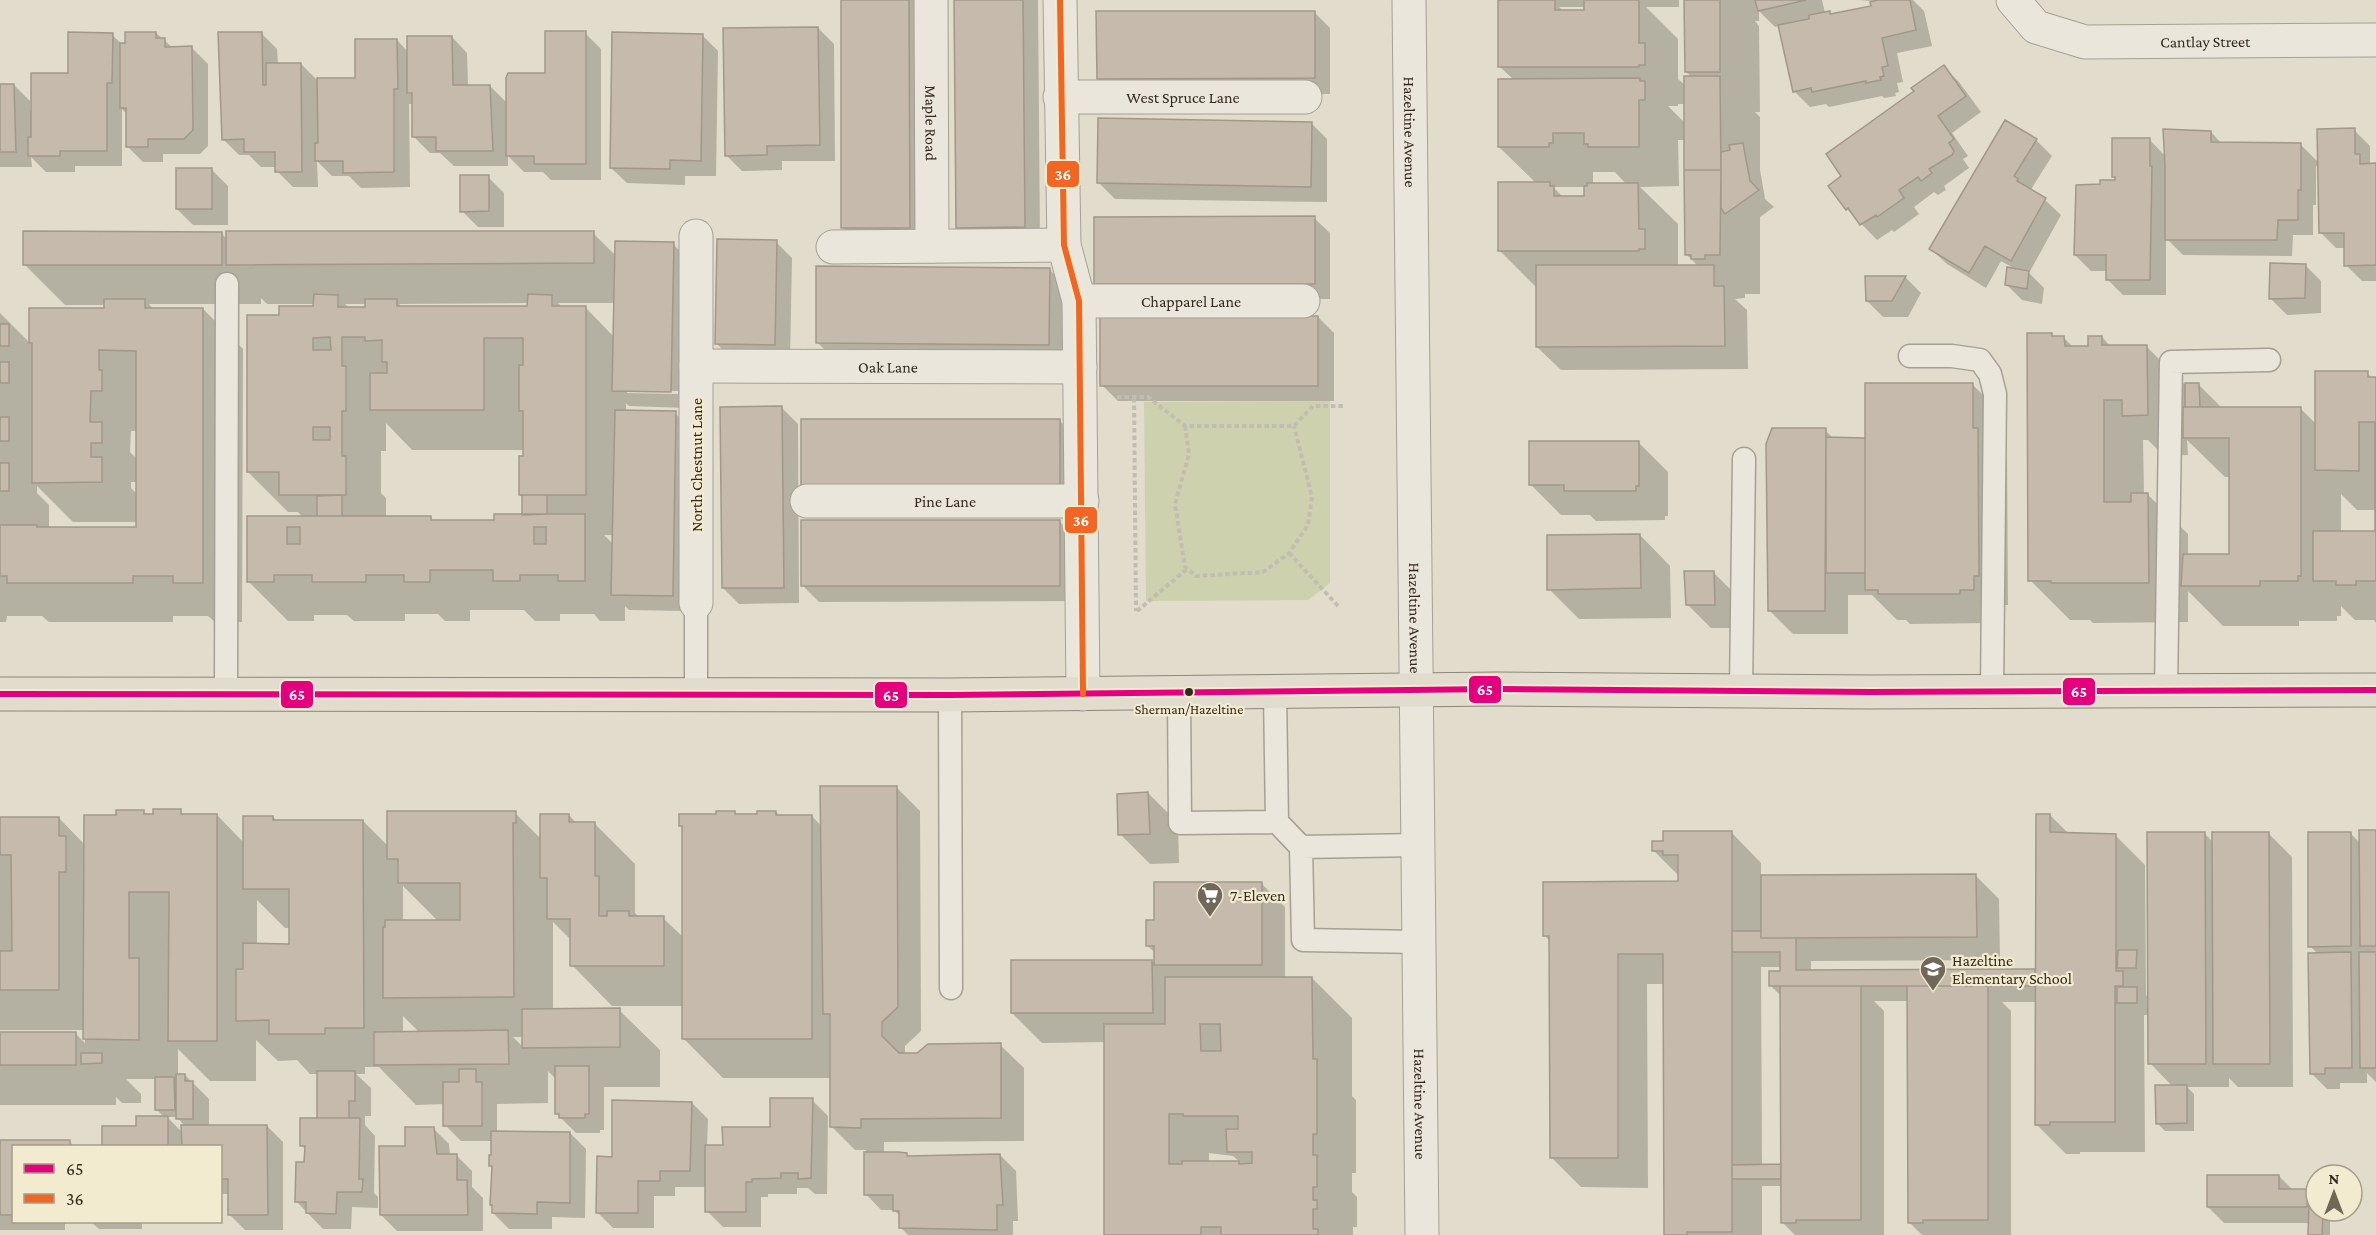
<svg xmlns="http://www.w3.org/2000/svg" width="2376" height="1235" font-family="'Crimson Pro',serif">
<rect width="100%" height="100%" fill="#e1dccb"/>
<!-- green -->
<path fill="#ced1ad" d="M1330 401V583L1308 600 1146 601 1144 402Z"/>
<!-- shadow -->
<path fill="#0003" fill-rule="evenodd" d="M842 0H925L926 243 859 244 843 228Z
M956 0H1038L1040 242 974 243 958 227Z
M1499 0H1679V7H1646L1678 39V79L1686 86 1692 77 1686 72V0H1822L1825 13 1829 12 1832 15 1873 7 1871 1 1859 0H1913L1924 11 1932 46 1897 53 1903 82 1897 83 1899 92 1895 93 1896 96 1884 98 1882 96 1829 107 1826 104 1810 107 1794 91 1779 26 1775 27 1759 11V21H1755L1759 26 1760 112H1755L1760 117V170L1765 199 1774 207 1760 217V294H1745V298L1735 299 1747 310 1748 369 1561 370 1537 347V288L1500 251 1536 183 1499 147 1514 80 1499 66ZM1559 7H1585V12H1564ZM1678 104H1686V124L1668 106H1678ZM1678 140H1686V254L1699 267H1680L1678 265V224L1640 187 1679 186ZM1593 172H1615L1626 184H1593ZM1553 187H1586V197H1563Z
M1314 12 1330 28V94H1114L1098 78Z
M818 28 834 44 835 161H782V170L742 171 726 155Z
M156 33 173 48H192L208 64V146L200 154H163V162H143L127 146V114L122 109V166H75V172H46L31 157 32 167H0V85H14L30 101V110H33L112 35 122 44Z
M261 33 277 49 278 64H301L319 82 357 79 397 40 409 53 452 37 467 53 468 86H490L508 104 547 75 585 33 601 49V180H551L543 172H524L508 156V166H454L440 153H430L414 137V104H409L410 187 361 188 349 176H332L317 161 318 187H293L277 171V167H261L249 155H239L223 139Z
M702 35 718 51 716 176H685V185L627 183 611 168Z
M1944 67 1959 82 1981 112 1952 133 1968 156 1963 159 1969 168 1944 186 1946 190 1938 195 1934 192 1914 207 1919 214 1894 232 1892 230 1877 240 1847 209 1843 176 1916 92Z
M2005 122 2036 140 2052 156 2030 191 2045 200 2061 215 2029 273 2044 288 2042 304 2022 300 2006 284 2017 270 2001 261 1986 288 1947 264 1931 249Z
M1311 123 1327 139V202L1115 199 1099 183Z
M2354 130 2370 146V165H2376V281H2362L2346 265V248H2336L2320 232 2319 166H2316V205H2313V235H2293L2292 256 2183 255 2166 238V295H2123L2107 279V271H2091L2075 255 2101 185 2117 181 2114 176 2149 139 2166 157 2211 132 2222 144H2300L2319 163Z
M212 170 228 186V225H193L177 209Z
M488 177 504 193V227H478L462 211Z
M1314 218 1330 233V299L1112 300 1096 284Z
M221 233 227 239 593 233 616 256 673 244 689 260 686 408 629 406 626 403V412L675 413 691 429 688 611 629 610 625 606V621H600L594 614H560V621H535L524 610H470V621H445L438 614H405V621H354L347 615H314V621H288L248 581V517L304 518 298 512H288L248 472 280 317 314 308 315 304H267L261 298V304H149L153 309H203L243 349 242 622H215L208 616H173V622H49L42 616H7L6 622H0V313L31 344V309H106V305H65L25 265ZM529 303 528 308H403L399 304ZM558 303H615L614 337 586 308H563ZM345 304H367V309H350ZM627 390 678 391V394L627 393ZM386 423 412 450H524L520 495 524 499V517L495 521H434L430 517H386V498L381 493V451H386ZM131 431H137V459L130 452ZM131 482H137V494L131 488ZM37 486 73 522H137V529H49V505L37 493ZM604 535H614V545Z
M776 242 792 258 790 360 732 359 716 343Z
M2305 265 2321 281V313L2287 315 2271 299Z
M1049 269 1065 285V360L833 358 817 342Z
M1905 277 1921 293 1908 317H1883L1867 301Z
M1318 317 1334 333V401H1118L1102 385Z
M2051 334 2054 337H2063L2073 347H2090L2102 337 2111 347H2147L2185 385H2199L2223 409 2300 408 2317 425 2367 373 2373 379H2376V510H2357L2341 494V532H2376V623L2374 620H2355L2341 606V616H2337V621H2299V626H2223L2188 591V622L2093 623 2090 620H2070L2030 580ZM2143 440H2148L2164 456 2188 455 2187 440 2225 477H2231V556H2188V534L2147 494H2144Z
M1972 384 2002 414V454L2007 459 2008 605H2003L1989 623 1910 624 1906 620H1897L1872 595H1848V634H1793L1769 610 1825 430 1834 439H1864Z
M782 408 798 424 799 603 739 604 723 588Z
M1059 420 1075 436V501H818L802 485Z
M1638 442 1668 472V516H1665V520L1596 521 1590 515H1561L1531 485Z
M1059 521 1075 537V601L819 602 803 586Z
M1640 535 1670 566 1671 618 1579 619 1549 589Z
M1714 573 1737 596 1738 628H1711L1688 605Z
M896 787 920 811 921 1031 905 1046V1054L1000 1045 1024 1068V1141L884 1142V1153L906 1154 909 1157 1000 1155 1016 1171 1018 1221H1013V1235H908L901 1228V1217L894 1210H881L866 1194V1150H855L832 1127V1078H723L683 1038V1006H612L572 965V941L553 922V1010H619L660 1050V1087H604V1130H600V1133H576L557 1114V1080L548 1071V1103L497 1104V1133H570L586 1149 585 1218 552 1217V1229H509L493 1213V1169L490 1165 493 1156V1141H461L445 1125V1104L416 1105 379 1067H365V1074H356L371 1088V1116H365V1125L375 1136 374 1193 378 1197V1208L352 1207 351 1229H323L296 1201 305 1164 306 1150 301 1145 321 1120 318 1074H310L297 1060 278 1061 256 1040V1081H210L178 1049V1075H185L209 1099V1126H267L283 1142V1230H245L229 1214V1194H220V1146H103V1128H138L165 1118 157 1110 156 1079H126L141 1094V1103H122L116 1097V1105H0V1033H75L85 1043V1030H0V818H59L85 845 118 816 144 812 148 815 180 811 185 815H217L244 843 273 817 277 821H363L389 847 515 813 541 839 569 815 577 824H595L635 864V913L639 917 663 918 683 937V827L681 825 735 812 738 815H758L776 812 780 816H812L822 827ZM403 886 438 921H403ZM257 900 285 928H290V946L257 945ZM403 1016 420 1033H403ZM513 1037H524V1048ZM167 1117H177L183 1124V1133Z
M1148 793 1178 823 1179 863 1150 864 1120 834Z
M2050 815 2069 834 2115 835 2145 865 2146 995 2149 999 2205 834 2214 843 2269 834 2292 857 2293 1087H2238L2229 1078V1087H2187L2194 1094V1131H2165L2157 1123 2173 1087 2150 1063 2149 1015H2144L2145 1152H2080V1154H2066L2036 1124 2037 1002H2002L2011 1011V1235H1922L1909 1222V1001H1874L1884 1011V1235H1795L1782 1222V1186H1762V1235H1665V984H1647L1648 1188 1581 1187 1551 1157V942L1544 935 1679 883V876L1653 850 1731 832 1761 863V876H1976L1999 899 2000 960 1811 961V971H2034L2037 973ZM1761 967H1782V973L1770 985 1782 997V1166H1762Z
M2376 832V1082L2367 1073V1083H2340V1089H2327L2311 1073 2318 954 2310 946 2350 833 2361 844Z
M1262 884 1285 907V978H1312L1352 1018V1096L1356 1100V1173H1352V1192L1357 1197V1227H1353V1235H1106L1105 1042 1042 1043 1012 1013 1152 961 1156 965V954L1147 945 1156 921ZM1209 1153 1233 1156 1240 1162 1209 1163Z
M812 1100 828 1116 827 1194H815L808 1188H797V1194H768V1197H761V1227H723L707 1211V1187H675V1196H654V1228H613L597 1212 613 1158 692 1103 708 1119 707 1147H724L771 1129Z
M433 1128 449 1144 450 1155H456L472 1171V1187L483 1198V1231H397L381 1215Z
M0 1142H70L74 1146H14V1222H65V1230H0Z
M2279 1176 2293 1190H2307L2316 1199V1211H2330V1235H2310V1223H2224L2208 1207Z
M91 1222H142V1229H99Z"/>
<!-- building -->
<path fill="#c5baac" stroke="#a1988a" stroke-width="1.5" fill-rule="evenodd" d="M841 0H909L910 228H841Z
M954 0H1023L1025 227 956 228Z
M1498 0H1555V10H1584V0H1639V43H1645V65H1639V67H1498Z
M1684 0H1720V72H1685Z
M1755 0H1806L1758 11Z
M1878 0H1910L1916 30 1882 38 1888 66 1882 67 1884 76 1880 77 1881 80 1866 83V81L1812 92 1811 88 1793 92 1778 25 1809 19V15L1830 11V14L1871 6 1870 2Z
M1096 11H1315V78L1097 79Z
M818 27 820 145 767 146V155L725 156 723 28Z
M545 31H586V164H534V156H506V78L508 73H545Z
M68 32 113 33 112 83H107V151H60V156H28V137H31V73H68Z
M125 32H156V38H165V47L192 46 193 130 184 139H148V147H126V108H120V43H125Z
M218 32H262L263 85H266V63H301L302 172H275V152H244V139L222 140Z
M612 32 703 34 701 161 670 160V169L610 168Z
M407 36H452L453 85H490L493 151H436V137H412V93H407Z
M355 39H397L398 89H394V172L343 173V161H315V143H318L317 78H355Z
M1944 65 1966 96 1938 116 1954 139 1949 143 1954 151 1952 155 1929 169 1932 173 1921 181 1918 177 1899 190 1904 198 1877 217 1876 215 1860 225 1848 208 1846 210 1828 186 1841 176 1826 154 1914 91 1911 88Z
M1684 76H1720L1721 170H1684Z
M1640 78V81H1645V100H1639V147H1588V144H1584V133H1553V143H1549V147H1498V79Z
M0 84H14L16 152H0Z
M1098 118 1312 122 1311 187 1097 183Z
M2005 120 2037 139 2014 176 2018 179 2017 181 2046 198 2011 261 1985 246 1969 273 1929 249Z
M2355 128V154H2360V164L2376 163V265L2344 266V233H2319L2317 129Z
M2163 129 2211 131V142L2301 143V190H2298V220H2278L2277 240H2165V166Z
M2112 138H2150V166H2152L2150 280H2106V255H2074L2076 185 2100 184V180H2115V177H2112Z
M1743 143 1750 181 1759 190 1725 214 1721 208V152L1730 150 1729 145Z
M176 168H212V209H176Z
M1684 170H1721L1720 255H1705V259H1691V255H1685Z
M460 175H489V211L460 212Z
M1498 182H1550V186H1554V196H1584V186H1587V183H1638L1639 229H1645V249H1639V251H1498Z
M1315 216V284H1094V217Z
M23 231 222 232V265H23Z
M226 231H594V263L226 265Z
M717 239 777 240 775 345 715 344Z
M615 241 674 242 671 392 612 391Z
M2270 263 2306 264 2305 298 2269 299Z
M1536 265H1714V286H1724L1725 346 1536 347Z
M816 266 1050 268 1049 345 816 343Z
M2007 267 2029 271 2027 289 2005 285Z
M1865 276H1906L1892 301H1866Z
M314 294 338 295V307H365V299H397V306H527L528 294 552 295V306H586V495H519V456H523V411H519V365H523V338H484V410H370V373H387V362H382V340L365 341V337H342V366H346V411H342V456H346V495H279V472H247V315H279V306H313ZM330 337 331 350H313V338ZM313 427H330V440H313Z
M104 299H145V308H203V583H173V576H133V583H7V576H0V525H37V527H136V351L99 350V370H102V391H91L90 422H102V443H91V457H102V482L32 483V343H29V308H104Z
M1100 316H1318V386H1100Z
M0 324H9V346H0Z
M2027 333H2052V336H2064L2065 346H2088V336H2102V345H2147L2148 415 2122 416V400H2104V502H2131V493H2148L2149 583H2051V581H2028Z
M0 362H9V383H0Z
M2315 371H2368V377H2376V581H2356V585H2336V581H2313V531H2375V422H2359V471L2315 470Z
M1865 383H1973V428H1978L1979 576H1974V590H1960V594H1878V590H1865Z
M2185 383H2199L2200 407H2185Z
M782 406 784 588H722L720 407Z
M2183 407H2301V576H2298V581H2260V586H2181L2183 554H2229V438H2183Z
M615 410 676 411 673 596 611 595Z
M0 417H9V441H0Z
M801 419H1060V485H801Z
M1772 428H1826L1825 611H1768L1766 444Z
M1826 437 1865 438V573H1826Z
M1529 441H1639V486H1636V491H1564V485H1529Z
M0 463H9V491H0Z
M342 495V516H317V496Z
M522 495H547V514L522 515Z
M494 514H585V581H558V575H520V581H493V570H430V582H404V575H366V582H312V575H274V582H247V516H431V520H494ZM287 527H300V544H287ZM534 527H546V544H534Z
M801 520H1060V586H801Z
M1640 534 1641 588 1547 590V535Z
M1684 571H1714L1715 605H1686Z
M820 786H897L898 1007 882 1022V1036L899 1053H917L928 1044 1001 1043V1118L861 1119V1128L830 1127V1014H823Z
M1148 792 1150 834 1118 835 1117 794Z
M153 809H181V814H217V1041H168L169 892H129V958H139V1040L83 1039 84 815H116V810H144V814H153Z
M387 811H516V823H513L514 997 383 998V927H385V920H460V883H398V859H387Z
M716 811H735V814H757V811H776V815H812V1039H682V826H679V814H716Z
M540 814H569V822H595V876H599V916H607V911H629V916H664V966H570V919H547V878H540Z
M2036 814H2050V832L2116 834V971H2123V986H2115V1122H2050V1125H2035Z
M243 816H273V820H363L364 1028H325V1034H269V1020L236 1021V969H243V943L289 944V889H243Z
M0 817H59V836H66V872H59V990H0V951H12L11 855H0Z
M2359 830H2376V946H2360Z
M1663 831H1732V1232H1687V1235H1664L1663 954H1618V1158H1550L1549 936H1543V882L1678 881V855H1663V851H1652V841H1663Z
M2147 832H2205L2206 1064H2148Z
M2212 832H2269L2270 1064H2213Z
M2308 832H2351V946L2308 947Z
M1976 874 1977 937 1761 938V875Z
M1154 882H1262V965H1154V946H1146V920H1154Z
M1732 931H1761V938H1796V970L2035 969V986H1769V971H1780V952H1732Z
M2118 950H2137L2136 968H2117Z
M2351 952 2352 1068H2325V1074H2310L2308 953Z
M2359 952H2376V1068H2360Z
M1011 960H1152L1153 1013H1011Z
M1165 977H1312L1313 1059H1317V1134H1313V1155H1317V1187H1313V1200H1317V1209H1313V1229H1318V1235H1221V1227H1201V1235H1104V1024H1165ZM1200 1024H1220L1221 1051H1201ZM1169 1114H1183V1116H1238V1129H1226L1227 1152H1252V1163L1239 1164V1161H1182V1164H1169Z
M1780 986H1861V1220H1796V1223H1781Z
M1907 986H1988V1220H1923V1223H1908Z
M2117 987H2137V1003H2117Z
M620 1008V1047L522 1048V1009Z
M508 1030 509 1064 374 1065V1032Z
M0 1032H76V1065H0Z
M81 1053H102V1063L81 1064Z
M555 1066H589V1114H585V1118H559V1114H555Z
M459 1069H476V1082H482V1126H443V1082H459Z
M317 1071H355V1101H349V1118H317Z
M176 1074H185V1081H193V1119H176Z
M155 1077H174L175 1110H155Z
M2155 1085H2187V1123L2156 1124Z
M770 1098H813L811 1178 798 1179V1173H781V1178L752 1179V1182H746V1212H705V1145H723L722 1127H770Z
M612 1100 692 1102 690 1171H660V1181H638V1213H596L597 1156 612 1157Z
M136 1116H168V1146H102V1126H136Z
M300 1118H360L359 1179H363L362 1192H337L336 1214 306 1213V1202H295L296 1162H304L305 1146H300Z
M181 1125H267L268 1215H228V1179H220V1146H182Z
M405 1127H434L437 1154H457V1180H467L468 1215H380L379 1146H405Z
M491 1131 570 1132V1203L537 1202V1214L492 1213V1205H490L492 1166H489V1155H491Z
M0 1140H70V1146H14V1215H0Z
M864 1152H898L907 1153V1156L1000 1154 1003 1205H997V1230L899 1228V1211H893V1195H864Z
M1781 1164V1179H1732V1165Z
M2207 1175H2279V1189H2308L2307 1207H2207Z
M2309 1202H2316V1211H2323L2322 1235H2308Z"/>
<g fill="none" stroke-linecap="round" stroke-linejoin="round">
<!-- service casing -->
<g stroke="#a6a094" stroke-width="25">
<path id="service" d="M1910 356H1952L1980 360 1990 374 1995 394 1992 692
M696 603V695
M1741 691 1744 459
M2166 691 2171 362 2269 360
M1275 692 1277 822
M1179 693 1180 823 1277 822 1301 847
M226 694 227 284
M950 695 951 988
M1419 845 1301 847 1303 940 1420 942"/>
</g>
<!-- minor casing -->
<g stroke="#a6a094" stroke-width="35">
<g id="minor">
<path id="s1" d="M931 0 932 246"/>
<path d="M1060 0 1064 245 1079 301 1083 694"/>
<path id="s2" d="M2013 0 2036 27 2085 42 2376 40"/>
<path id="s3" d="M1060 97H1305"/>
<path d="M696 236V603"/>
<path d="M833 247 1064 245"/>
<path id="s4" d="M1079 301H1303"/>
<path id="s5" d="M696 366 1080 367"/>
<path id="s6" d="M807 501H1082"/>
</g>
</g>
<!-- tertiary casing -->
<g stroke="#a6a094" stroke-width="35">
<g id="tertiary">
<path id="s7" d="M1409 0 1422 1235"/>
</g>
</g>
<!-- primary casing -->
<g stroke="#8c867b" stroke-width="35">
<path id="primary" d="M0 694 950 695 1498 689 1870 692 2376 690"/>
</g>
<!-- path -->
<path stroke="#c2bdb3" stroke-width="4" stroke-dasharray="4.5 3" stroke-linecap="butt" d="M1117 397H1148L1185 426H1294L1313 406H1344
M1134 398 1136 611
M1185 426 1189 454 1175 504 1185 567 1196 576 1263 572 1289 553 1308 525 1312 497 1294 426
M1289 553 1340 608
M1137 611 1187 569"/>
<!-- service -->
<use href="#service" stroke="#eae6dc" stroke-width="22"/>
<!-- minor -->
<use href="#minor" stroke="#eae6dc" stroke-width="33"/>
<!-- tertiary -->
<use href="#tertiary" stroke="#eae6dc" stroke-width="33"/>
<!-- primary -->
<use href="#primary" stroke="#e1dcce" stroke-width="33"/>
<!-- bus-1 casing -->
<g stroke="#f3ebd0" stroke-width="10">
<path id="bus-1" d="M0 694 950 695 1498 689 1870 692 2376 690"/>
</g>
<!-- bus-2 casing -->
<g stroke="#f3ebd0" stroke-width="10">
<path id="bus-2" d="M1060 0 1064 245 1079 301 1083 694"/>
</g>
<!-- bus-1 -->
<use href="#bus-1" stroke="#e5007d" stroke-width="6"/>
<!-- bus-2 -->
<use href="#bus-2" stroke="#f26522" stroke-width="6"/>
</g>
<!-- icons -->
<defs>
<g id="supermarket-pin" transform="scale(1.35)"><path d="M0 17L-7.5 6A9.5 9.5 0 1 1 7.5 6Z" fill="#71685a" stroke="#f3ebd0"/><path d="M-6-5.5h2.5l.6 2H6L4.5 2H-2.5L-4.4-4H-6ZM-1.5 3.2a1.3 1.3 0 1 0 .1 0ZM3 3.2a1.3 1.3 0 1 0 .1 0Z" fill="#fff"/></g>
<g id="school-pin" transform="scale(1.35)"><path d="M0 17L-7.5 6A9.5 9.5 0 1 1 7.5 6Z" fill="#71685a" stroke="#f3ebd0"/><path d="M0-5L7-2L0 1L-7-2ZM-4 1L0 2.5L4 1V4Q0 6-4 4Z" fill="#fff"/></g>
</defs>
<g fill-rule="evenodd">
<use href="#supermarket-pin" x="1210" y="895"/>
<use href="#school-pin" x="1933" y="969"/>
</g>
<!-- markers -->
<circle fill="#34291d" stroke="#f3ebd0" stroke-width="2" cx="1189" cy="692" r="5"/>
<g text-anchor="middle" dominant-baseline="central" stroke-width="4.5" stroke-linejoin="round" paint-order="stroke">
<!-- bus labels -->
<g font-size="14" fill="#34291d" stroke="#f3ebd0">
<text x="1189" y="709">Sherman/Hazeltine</text>
</g>
<!-- street labels -->
<g font-size="16" fill="#34291d" stroke="#f3ebd0">
<text stroke="none"><textPath href="#s2" startOffset="207">Cantlay Street</textPath></text>
<text stroke="none"><textPath href="#s3" startOffset="123">West Spruce Lane</textPath></text>
<text stroke="none"><textPath href="#s1" startOffset="123">Maple Road</textPath></text>
<text stroke="none"><textPath href="#s7" startOffset="132">Hazeltine Avenue</textPath></text>
<text stroke="none"><textPath href="#s4" startOffset="112">Chapparel Lane</textPath></text>
<text stroke="none"><textPath href="#s5" startOffset="192">Oak Lane</textPath></text>
<text transform="translate(696 465) rotate(-90)">North Chestnut Lane</text>
<text stroke="none"><textPath href="#s6" startOffset="138">Pine Lane</textPath></text>
<text stroke="none"><textPath href="#s7" startOffset="618">Hazeltine Avenue</textPath></text>
<text stroke="none"><textPath href="#s7" startOffset="1104">Hazeltine Avenue</textPath></text>
</g>
<!-- poi labels -->
<g font-size="16" fill="#34291d" stroke="#f3ebd0" text-anchor="start">
<text x="1230" y="895">7-Eleven</text>
<text x="1952" y="960">Hazeltine<tspan x="1952" dy="18">Elementary School</tspan></text>
</g>
</g>
<g stroke="#f3ebd0" stroke-width="2">
<rect x="1046" y="160" width="34" height="28" rx="6" fill="#f26522"/>
<rect x="1064" y="506" width="34" height="28" rx="6" fill="#f26522"/>
<rect x="1468" y="675" width="34" height="29" rx="6" fill="#e5007d"/>
<rect x="2062" y="677" width="34" height="29" rx="6" fill="#e5007d"/>
<rect x="280" y="680" width="34" height="29" rx="6" fill="#e5007d"/>
<rect x="874" y="681" width="34" height="28" rx="6" fill="#e5007d"/>
</g>
<g font-size="16" text-anchor="middle" font-weight="bold" fill="#fff">
<text x="1063" y="180">36</text>
<text x="1081" y="526">36</text>
<text x="1485" y="695">65</text>
<text x="2079" y="697">65</text>
<text x="297" y="700">65</text>
<text x="891" y="701">65</text>
</g>
<!-- legend -->
<rect x="12" y="1145" width="210" height="78" fill="#f3ebd0" stroke="#a79d88" stroke-width="1.5"/>
<rect x="24" y="1164" width="30" height="9" fill="#e5007d" stroke="#a79d88" stroke-width="1.5"/>
<text x="66" y="1175" font-size="18" fill="#34291d">65</text>
<rect x="24" y="1194" width="30" height="9" fill="#f26522" stroke="#a79d88" stroke-width="1.5"/>
<text x="66" y="1205" font-size="18" fill="#34291d">36</text>
<!-- north arrow -->
<g transform="translate(2334 1193)"><circle r="28" fill="#f3ebd0" stroke="#a79d88" stroke-width="1.5"/>
<path d="M0-4.5L10 22L0 15L-10 22Z" fill="#71685a"/>
<text y="-9" font-size="16" font-weight="bold" text-anchor="middle" fill="#34291d">N</text>
</g>
</svg>
